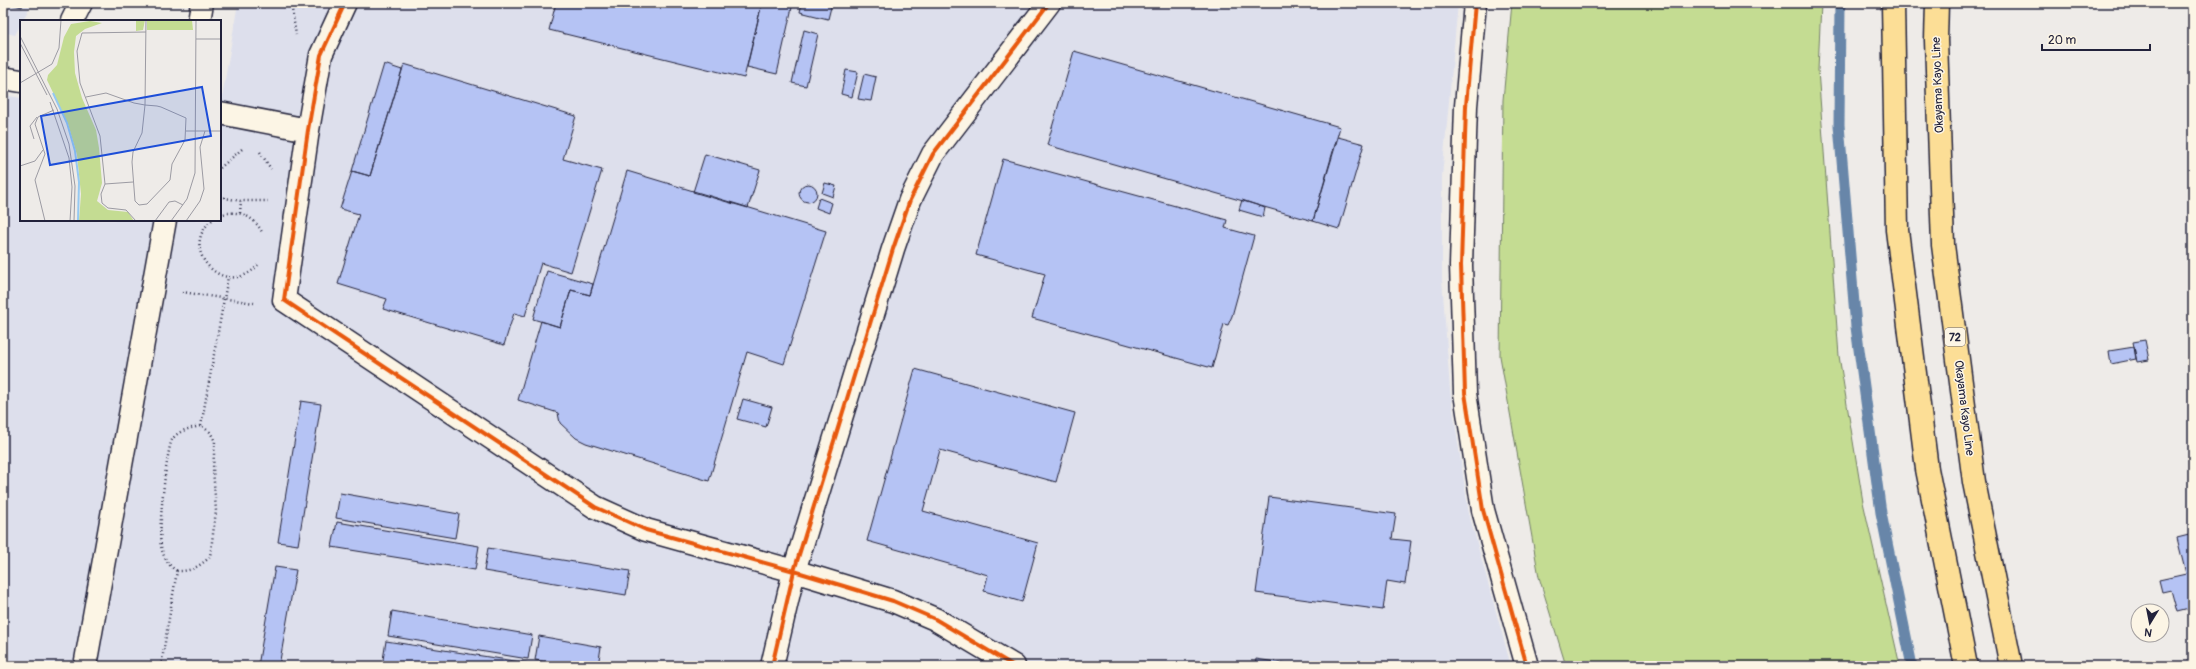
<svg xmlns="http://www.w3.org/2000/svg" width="2196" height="669" font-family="Pangolin,sans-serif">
<rect width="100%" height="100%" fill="#eeebe8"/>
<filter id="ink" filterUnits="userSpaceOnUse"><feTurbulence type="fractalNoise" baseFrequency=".025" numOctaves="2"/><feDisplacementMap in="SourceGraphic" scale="8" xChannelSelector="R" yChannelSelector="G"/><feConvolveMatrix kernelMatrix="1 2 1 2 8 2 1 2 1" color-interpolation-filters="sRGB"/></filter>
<g filter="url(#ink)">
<!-- built -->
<path fill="#dddfec" d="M3 3H32L15 35 3 32Z
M238 3H1458L1442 177V279L1450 390 1469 514 1511 666H3V95L21 98V220H220V110Z"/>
<!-- green -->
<path fill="#c4dc92" stroke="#737f66" d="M1512 3H1821L1818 70 1839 356 1863 502 1900 666H1566L1539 577 1500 356 1503 100Z"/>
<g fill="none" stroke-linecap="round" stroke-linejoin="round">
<!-- stream -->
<path stroke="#6786a9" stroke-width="11" d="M1840 3 1839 125 1856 327 1881 513 1912 666"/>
</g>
<!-- building -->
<path fill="#b5c3f4" stroke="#22223b" d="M7 3H23L22 7Z
M556 3H762L744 78 549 30Z
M762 3H793L777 74 747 67Z
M802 3H832L828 19 800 12Z
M804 30 818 34 806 86 792 83Z
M1074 51 1340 127 1313 221 1047 145Z
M384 64 402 70 370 176 352 171Z
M404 64 576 116 563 159 602 170 571 272 541 263 525 316 514 313 504 345 383 309 387 299 338 284 359 214 340 209 352 171 370 176Z
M846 70 858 72 852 97 841 94Z
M864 74 876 77 871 101 858 99Z
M1338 137 1364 144 1339 229 1313 221Z
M705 154 760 170 748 208 693 192Z
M1003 159 1227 220 1225 228 1254 236 1232 316 1228 325 1224 324 1212 368 1032 318 1045 274 976 255Z
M627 171 826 231 784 364 747 352 709 481 586 443 576 438 560 423 558 413 518 400 541 321 560 327 571 290 590 295Z
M825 183 836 186 833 197 822 193Z
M799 193a9 9 0 1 1 18 0a9 9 0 1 1-18 0Z
M819 198 832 203 829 213 816 208Z
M1242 200 1265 208 1263 217 1239 210Z
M547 271 593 284 590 295 571 290 560 327 533 319Z
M2145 340 2149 360 2137 362 2133 342Z
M2134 347 2136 359 2111 364 2109 351Z
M915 369 1075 413 1056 482 940 450 923 511 1038 543 1022 602 984 591 988 575 867 541Z
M743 399 772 407 766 427 737 419Z
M301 401 321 404 298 545 278 542Z
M340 493 459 514 455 538 336 518Z
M1269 497 1396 514 1392 539 1411 541 1405 584 1387 581 1383 610 1256 593Z
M337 522 479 546 475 570 332 547Z
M2193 534V608L2177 612 2171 590 2162 592 2159 580 2186 574 2177 538Z
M488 548 630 571 626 595 484 571Z
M275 567 296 570 279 666H258Z
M392 611 532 635 528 659 388 636Z
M539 636 601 647 598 666H569L535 660Z
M386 641 527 663V666H382Z
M1256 659 1303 666H1255Z"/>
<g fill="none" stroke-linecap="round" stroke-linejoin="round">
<!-- street casing -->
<g stroke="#22223b" stroke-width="25">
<path id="street" d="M345 3 321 55 308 130 284 300 595 507 646 530 794 571 893 601 935 619 1014 666
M1475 3 1466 106 1461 265 1465 393 1483 510 1527 666
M72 21 81 3
M3 78 21 81
M220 113 308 130
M772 666 794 571 893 249 910 200 933 154 1049 3"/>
</g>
<!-- secondary casing -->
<g stroke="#22223b" stroke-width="25">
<path id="secondary" d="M199 21 202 3
M85 666 165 220"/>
</g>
<!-- primary casing -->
<g stroke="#22223b" stroke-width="25">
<path id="primary" d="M1893 3 1897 230 1927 469 1966 666
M1937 3 1936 40 1943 245 1974 482 2011 666"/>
</g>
<!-- path -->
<path stroke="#22223b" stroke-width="2.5" stroke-dasharray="1 3" stroke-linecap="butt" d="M291 3 296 35
M260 152 271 169
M220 168 242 149
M220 197 241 201H268
M240 213 241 201
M220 215C237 209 253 215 262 232
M212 220C176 250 226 301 258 265
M182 292 254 303
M201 426 228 277
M161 666 177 571C190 572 200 566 210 557L216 511 213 468 215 441 210 432 201 426C191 428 178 430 172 440 166 452 158 533 161 546 163 556 168 566 177 571"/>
<!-- street -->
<use href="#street" stroke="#fcf5e5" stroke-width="22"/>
<!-- secondary -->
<use href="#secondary" stroke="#fcf5e5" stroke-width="22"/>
<!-- primary -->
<use href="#primary" stroke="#fcde96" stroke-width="22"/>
<!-- cycleway casing -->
<g stroke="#fcf5e5" stroke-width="6">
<path id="cycleway" d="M345 3 321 55 308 130 284 300 595 507 646 530 794 571 893 601 935 619 1014 666
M1475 3 1466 106 1461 265 1465 393 1483 510 1527 666
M772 666 794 571 893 249 910 200 933 154 1049 3"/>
</g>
<!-- cycleway -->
<use href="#cycleway" stroke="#e8590c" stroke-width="4"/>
</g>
</g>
<g text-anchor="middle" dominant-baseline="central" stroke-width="3" stroke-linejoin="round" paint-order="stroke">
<!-- shield labels -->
<rect fill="#fcf5e5" stroke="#63616e" stroke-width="1" x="1945" y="328" width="20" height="18" rx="3"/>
<g font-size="11" font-weight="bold" fill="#22223b">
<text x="1955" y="337">72</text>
</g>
<!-- street labels -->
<g font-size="12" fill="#22223b" stroke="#fcf5e5">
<text transform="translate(1938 85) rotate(-92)">Okayama Kayo Line</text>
<text transform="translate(1964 408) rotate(83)">Okayama Kayo Line</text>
</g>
</g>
<!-- overview -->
<g transform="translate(20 20)">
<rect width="201" height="201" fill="#eeebe8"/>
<path d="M116 0H125L123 10 116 11ZM127 0H172L173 10H127ZM70 1 82 3 65 9 56 16 54 32 55 53 62 78 76 110 79 128 82 163 77 181 88 190 108 192 114 201H59L61 174 57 135 48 104 27 60 28 55 37 45 44 17 51 4Z" fill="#c4dc92"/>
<path fill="none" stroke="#95c9f2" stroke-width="2" d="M33 73 47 103 55 131 59 162 58 201"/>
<path fill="none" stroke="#9c9ba3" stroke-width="1" d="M0 16 37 89 49 124 55 166 54 201M176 19H201M0 23 27 75M0 63 32 44 39 28 41 0M66 77 86 73 114 83 125 85 137 86 141 87 166 98 165 120 152 144 150 160 127 184 119 185 115 181 112 142 113 132 122 113 125 85 126 0M30 82 49 138 52 167 50 201M166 111H201M14 119 10 106 17 97M0 146 15 141 23 130M85 164 113 162M25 201 15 160 25 134 15 104 18 97 34 90M116 201 106 190 88 188 82 183 81 174 85 164 80 116 60 63 57 31 62 13 126 12M135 201 149 182 155 181 163 185M151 201 167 179 175 153 176 0M166 201 180 181 184 169 180 127 185 111"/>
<path fill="#1d4ed8" fill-opacity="0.15" stroke="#1d4ed8" stroke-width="2" d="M182 67 191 116 30 145 21 96Z"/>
<rect width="201" height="201" fill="none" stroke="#22223b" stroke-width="2"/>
</g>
<!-- margin -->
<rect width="2196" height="669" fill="none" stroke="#fcf5e5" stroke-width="16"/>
<rect x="8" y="8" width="2180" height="653" fill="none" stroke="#22223b" stroke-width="1.5" filter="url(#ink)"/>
<!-- north arrow -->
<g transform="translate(2150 623) rotate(190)"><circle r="19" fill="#fcf5e5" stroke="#a5a1a1"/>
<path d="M0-3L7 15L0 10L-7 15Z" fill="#22223b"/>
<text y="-6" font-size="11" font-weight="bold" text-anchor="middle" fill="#22223b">N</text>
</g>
<!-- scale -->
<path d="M2042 44v6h108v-6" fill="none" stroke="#22223b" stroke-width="2"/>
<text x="2048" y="44" font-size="12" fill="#22223b" stroke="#fcf5e5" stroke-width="3" paint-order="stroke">20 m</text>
</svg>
